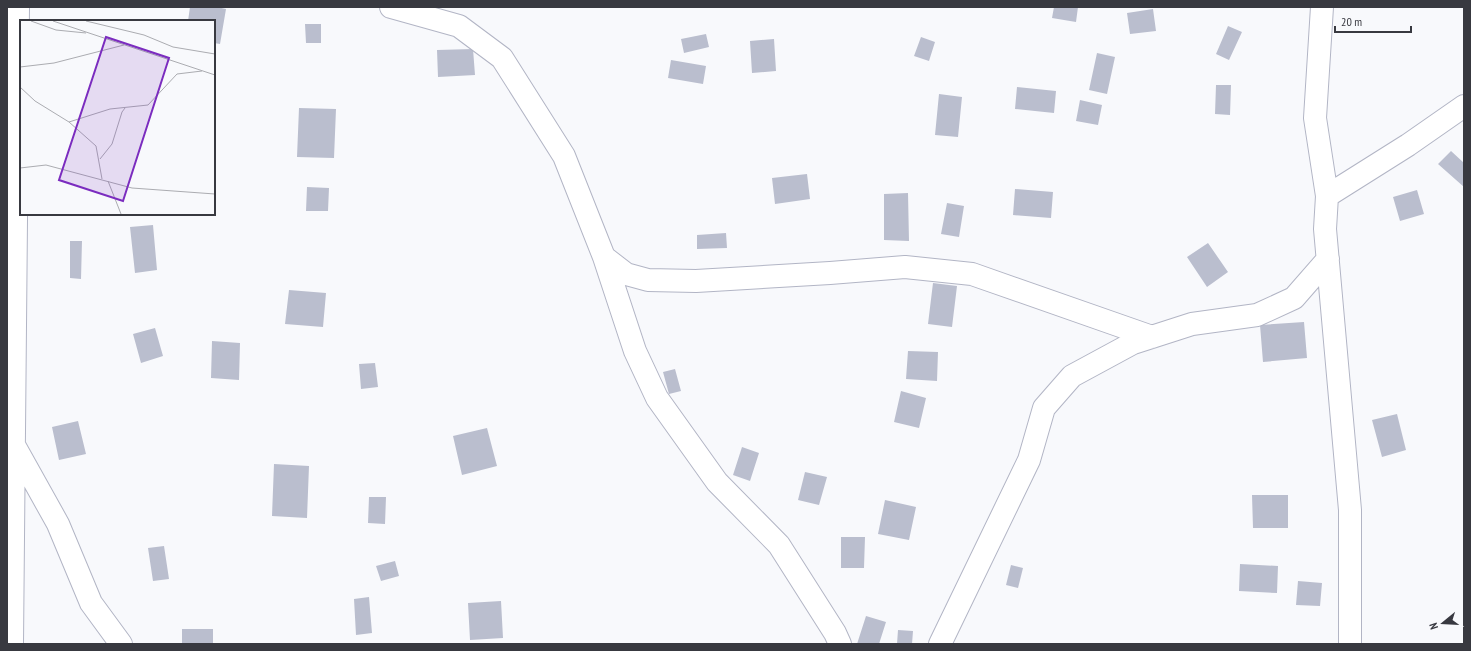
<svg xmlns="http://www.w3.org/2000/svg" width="1471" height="651" font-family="'PT Sans Narrow',sans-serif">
<rect width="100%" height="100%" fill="#f8f9fc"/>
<!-- building -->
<path fill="#babece" d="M190 7H217L226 9 220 44 214 43V21H188Z
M1054 7H1078L1076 22 1052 18Z
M1153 9 1156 31 1130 34 1127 13Z
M305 24H321V43H306Z
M1228 26 1242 32 1229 60 1216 54Z
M706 34 709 47 684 53 681 39Z
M921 37 935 42 929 61 914 56Z
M774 39 776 71 752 73 750 41Z
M473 49 475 75 438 77 437 50Z
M1097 53 1115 57 1107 94 1089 90Z
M671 60 706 66 703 84 668 78Z
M1216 85H1231L1230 115 1215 114Z
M1017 87 1056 91 1054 113 1015 109Z
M939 94 962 97 958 137 935 135Z
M1080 100 1102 105 1098 125 1076 121Z
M299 108 336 109 334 158 297 157Z
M1451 151 1464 163V187L1438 164Z
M807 174 810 199 775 204 772 178Z
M307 187 329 188 328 211H306Z
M1015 189 1053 192 1051 218 1013 215Z
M1417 190 1424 214 1400 221 1393 197Z
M908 193 909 241 884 240V194Z
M947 203 964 206 959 237 941 234Z
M153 225 157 270 135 273 130 227Z
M726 233 727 248 697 249V235Z
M70 241H82L81 279 70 278Z
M1208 243 1228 272 1207 287 1187 257Z
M933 283 957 286 952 327 928 324Z
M289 290 326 293 323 327 285 324Z
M1304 322 1307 358 1263 362 1260 325Z
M155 328 163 356 141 363 133 334Z
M212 341 240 343 239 380 211 378Z
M908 351 938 352 937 381 906 379Z
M375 363 378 387 361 389 359 364Z
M675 369 681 391 669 394 663 372Z
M901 391 926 398 919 428 894 422Z
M1397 414 1406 450 1382 457 1372 420Z
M78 421 86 454 59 460 52 427Z
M487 428 497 466 462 475 453 436Z
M742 447 759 453 750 481 733 475Z
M274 464 309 466 307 518 272 516Z
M805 472 827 477 819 505 798 500Z
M1252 495H1288V528H1253Z
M369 497H386L385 524 368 523Z
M885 500 916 507 909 540 878 534Z
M841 537H865L864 568H841Z
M164 546 169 579 153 581 148 548Z
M395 561 399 576 381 581 376 566Z
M1240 564 1278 566 1277 593 1239 591Z
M1011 565 1023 568 1018 588 1006 585Z
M1298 581 1322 583 1320 606 1296 605Z
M369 597 372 633 356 635 354 599Z
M501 601 503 638 470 640 468 603Z
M866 616 886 622 879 644H857Z
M182 629H213V644H182Z
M898 630 913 631 912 644H897Z"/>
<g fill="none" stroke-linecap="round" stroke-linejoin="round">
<!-- street casing -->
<g stroke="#b2b5c5" stroke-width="24">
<path id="street" d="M391 7 459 26 502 58 564 156 604 257 635 351 657 398 717 482 779 545 835 633 840 644
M1322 7 1315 118 1327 196 1325 229 1350 510V644
M1327 196 1408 145 1464 106
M604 257 626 274 648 280 696 281 830 273 905 267 972 274 1152 337
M14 445 58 524 91 603 121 644
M12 644 18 7
M940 644 1029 460 1044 408 1072 376 1133 343 1192 324 1257 315 1294 298 1328 259"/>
</g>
<!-- street -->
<use href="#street" stroke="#fff" stroke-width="22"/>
</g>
<!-- overview -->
<g transform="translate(20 20)">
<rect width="195" height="195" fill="#f8f9fc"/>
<path fill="none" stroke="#abacb1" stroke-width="1" d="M11 1 36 10 66 13M33 1 195 55M66 1 124 15 153 27 195 34M0 47 34 43 104 25M0 67 15 81 49 102 76 126 82 159M49 102 90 89 128 85 157 54 182 51M80 139 92 124 102 92 105 88M0 148 26 145 112 168 195 174M88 161 101 194"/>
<path fill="#7b2cbf" fill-opacity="0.15" stroke="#7b2cbf" stroke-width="2" d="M86 17 149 38 103 181 39 160Z"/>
<rect width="195" height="195" fill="none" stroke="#383940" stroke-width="2"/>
</g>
<!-- border -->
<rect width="1471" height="651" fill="none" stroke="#383940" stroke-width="16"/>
<!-- north arrow -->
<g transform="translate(1443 623) rotate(252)" stroke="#f8f9fc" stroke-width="3" paint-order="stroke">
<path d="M0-3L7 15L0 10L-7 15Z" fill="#383940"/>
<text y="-6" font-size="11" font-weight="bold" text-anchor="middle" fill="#383940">N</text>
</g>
<!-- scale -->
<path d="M1335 26v6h76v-6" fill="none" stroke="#383940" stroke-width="2"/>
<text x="1341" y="26" font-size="12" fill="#383940" stroke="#f8f9fc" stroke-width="3" paint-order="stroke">20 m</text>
</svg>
